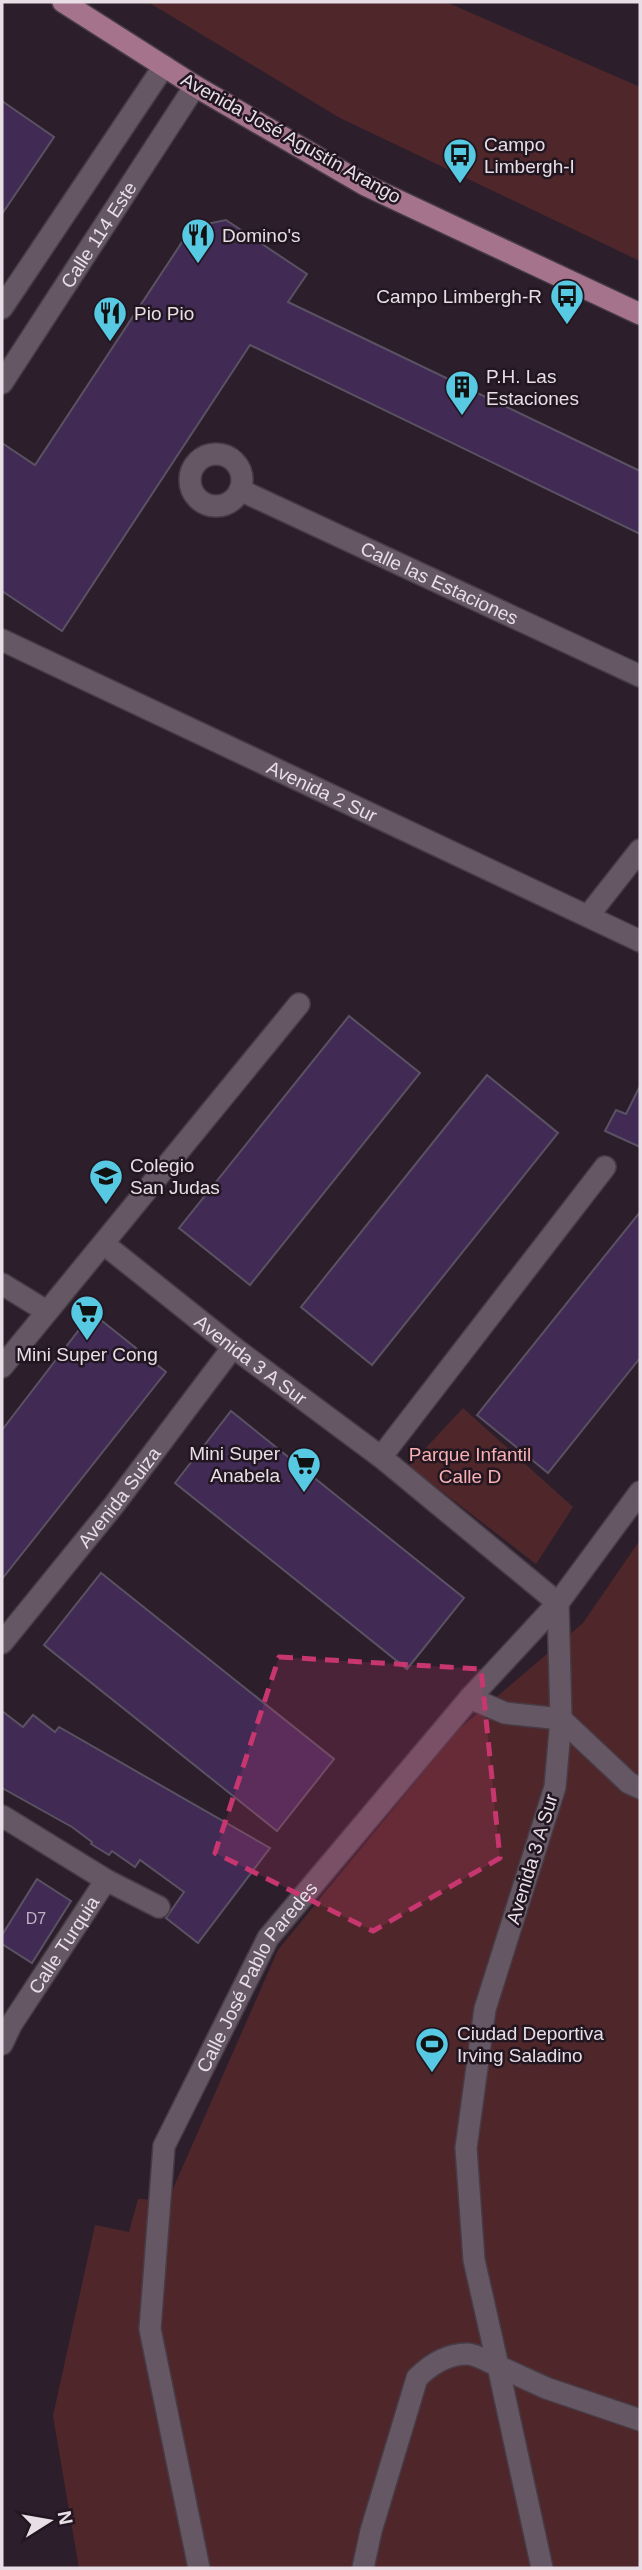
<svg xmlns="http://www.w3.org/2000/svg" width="642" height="2570" font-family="Helvetica,sans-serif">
<rect width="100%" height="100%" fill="#2c1f2b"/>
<!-- green -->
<path fill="#4f272a" d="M148 2H446L640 87V261L340 118Z
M463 1408 573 1507 536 1564 409 1466Z
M640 1540V2568H79L53 2416 95 2225 129 2232 138 2199 168 2200 278 1950 457 1731 583 1623Z"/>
<!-- building -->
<path fill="#412b55" stroke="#5a5263" stroke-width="2" d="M2 101 54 137 2 214Z
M226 220 307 274 288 302 640 471V534L250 345 62 631 2 591V443L35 465 192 227Z
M349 1016 420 1073 250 1285 179 1228Z
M487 1075 558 1133 372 1365 301 1307Z
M640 1086V1147L605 1131 616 1110 626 1114Z
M640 1212V1358L548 1473 477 1415Z
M92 1313 166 1372 2 1579V1430Z
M231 1411 464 1598 407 1669 175 1483Z
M101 1573 334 1759 277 1831 44 1645Z
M2 1711 23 1727 33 1715 55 1732 59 1727 270 1848 198 1943 166 1918 184 1892 140 1860 135 1867 112 1851 109 1855 91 1844 92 1842 72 1827 2 1788Z
M37 1879 71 1901 32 1963 2 1944V1935Z"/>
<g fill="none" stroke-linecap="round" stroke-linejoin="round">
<!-- minor casing -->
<g stroke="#473c46" stroke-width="24">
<g id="minor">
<path d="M2 308 164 66"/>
<path id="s1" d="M2 383 195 86"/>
<circle cx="216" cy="480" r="26"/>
<path id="s2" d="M240 490 640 676"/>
<path id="s3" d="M2 640 640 941"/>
<path d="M588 916 640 850"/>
<path id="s4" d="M104 1244 233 1347 381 1457 558 1603 561 1719 555 1787 485 2009 466 2148 474 2260 498 2366 546 2388 640 2420"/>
<path d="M2 1284 46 1311"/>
<path d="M2 1367 299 1004"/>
<path d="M381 1457 605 1167"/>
<path id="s5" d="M2 1643 114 1505 233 1347"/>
<path d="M470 1698 505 1713 561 1719 629 1783 640 1788"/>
<path d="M2 1816 106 1880 159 1907"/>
<path id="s6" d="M2 2044 11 2025 106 1880"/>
<path id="s7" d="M199 2568 150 2329 164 2146 268 1938 470 1698 558 1603 640 1492"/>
<path d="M363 2568 371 2531 417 2378C430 2365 447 2354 467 2354 476 2354 489 2362 498 2366L542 2568"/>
</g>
</g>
<!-- major casing -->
<g stroke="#473c46" stroke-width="24">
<path id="major" d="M63 2 195 86 365 185 640 314"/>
</g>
<!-- minor -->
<use href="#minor" stroke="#665764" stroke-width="21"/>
<!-- major -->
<use href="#major" stroke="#a5748c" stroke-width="21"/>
</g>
<!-- marked area -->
<path fill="#c83670" fill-opacity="0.2" stroke="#c83670" stroke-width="5" stroke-dasharray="14 9" stroke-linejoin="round" d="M279 1657 481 1669 500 1858 373 1931 215 1853Z"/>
<!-- icons -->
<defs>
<g id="bus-pin" transform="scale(1.75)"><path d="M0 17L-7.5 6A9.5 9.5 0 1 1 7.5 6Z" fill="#57c9e2" stroke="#221621"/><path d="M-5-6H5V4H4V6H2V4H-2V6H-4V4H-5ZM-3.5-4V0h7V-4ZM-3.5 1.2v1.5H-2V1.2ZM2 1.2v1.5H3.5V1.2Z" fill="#111"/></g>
<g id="restaurant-pin" transform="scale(1.75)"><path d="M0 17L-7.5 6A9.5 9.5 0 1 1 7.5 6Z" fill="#57c9e2" stroke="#221621"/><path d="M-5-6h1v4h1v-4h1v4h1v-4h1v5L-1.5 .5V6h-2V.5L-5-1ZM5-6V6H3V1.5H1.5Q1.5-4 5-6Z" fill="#111"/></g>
<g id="building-pin" transform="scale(1.75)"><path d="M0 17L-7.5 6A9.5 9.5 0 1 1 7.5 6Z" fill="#57c9e2" stroke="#221621"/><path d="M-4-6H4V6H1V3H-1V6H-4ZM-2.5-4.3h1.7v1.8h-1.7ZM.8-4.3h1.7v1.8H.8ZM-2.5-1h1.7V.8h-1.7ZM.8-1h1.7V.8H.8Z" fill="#111"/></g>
<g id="school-pin" transform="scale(1.75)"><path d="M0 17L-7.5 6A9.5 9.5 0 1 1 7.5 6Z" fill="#57c9e2" stroke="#221621"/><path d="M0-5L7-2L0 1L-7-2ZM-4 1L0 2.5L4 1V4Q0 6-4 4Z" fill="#111"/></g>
<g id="supermarket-pin" transform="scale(1.75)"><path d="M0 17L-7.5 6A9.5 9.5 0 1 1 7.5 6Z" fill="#57c9e2" stroke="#221621"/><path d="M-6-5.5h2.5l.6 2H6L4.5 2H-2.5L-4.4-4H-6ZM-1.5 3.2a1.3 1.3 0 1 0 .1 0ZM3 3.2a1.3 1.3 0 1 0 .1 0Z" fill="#111"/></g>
<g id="stadium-pin" transform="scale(1.75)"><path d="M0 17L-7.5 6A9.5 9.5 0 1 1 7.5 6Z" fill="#57c9e2" stroke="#221621"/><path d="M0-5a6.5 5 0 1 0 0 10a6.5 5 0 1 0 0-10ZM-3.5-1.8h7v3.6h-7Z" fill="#111"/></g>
</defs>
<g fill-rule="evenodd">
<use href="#bus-pin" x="460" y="155"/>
<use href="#restaurant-pin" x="198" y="235"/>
<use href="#bus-pin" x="567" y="296"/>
<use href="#restaurant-pin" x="110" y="313"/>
<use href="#building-pin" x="462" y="387"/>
<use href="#school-pin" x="106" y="1176"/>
<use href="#supermarket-pin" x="87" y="1312"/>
<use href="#supermarket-pin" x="304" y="1464"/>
<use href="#stadium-pin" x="432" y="2044"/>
</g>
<g text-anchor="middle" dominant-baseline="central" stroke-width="5" stroke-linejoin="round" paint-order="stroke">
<!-- number labels -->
<g font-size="16" fill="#beb1c2">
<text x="36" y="1918">D7</text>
</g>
<!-- street labels -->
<g font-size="19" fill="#e7dee6" stroke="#221621">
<text transform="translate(291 138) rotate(29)">Avenida José Agustín Arango</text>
<text stroke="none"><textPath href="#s1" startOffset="177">Calle 114 Este</textPath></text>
<text stroke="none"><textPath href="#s2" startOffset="220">Calle las Estaciones</textPath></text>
<text stroke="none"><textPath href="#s3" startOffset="354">Avenida 2 Sur</textPath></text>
<text stroke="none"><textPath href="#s4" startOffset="187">Avenida 3 A Sur</textPath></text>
<text stroke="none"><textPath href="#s5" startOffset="187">Avenida Suiza</textPath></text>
<text transform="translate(532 1859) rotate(-73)">Avenida 3 A Sur</text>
<text stroke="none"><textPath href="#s6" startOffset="117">Calle Turquia</textPath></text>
<text stroke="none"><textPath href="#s7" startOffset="621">Calle José Pablo Paredes</textPath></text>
</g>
<!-- poi labels -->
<g font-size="19" fill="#e7dee6" stroke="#221621" text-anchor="start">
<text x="484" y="144">Campo<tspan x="484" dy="22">Limbergh-I</tspan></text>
<text x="222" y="235">Domino's</text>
<text x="542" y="296" text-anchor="end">Campo Limbergh-R</text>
<text x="134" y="313">Pio Pio</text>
<text x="486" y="376">P.H. Las<tspan x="486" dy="22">Estaciones</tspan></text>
<text x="130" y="1165">Colegio<tspan x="130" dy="22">San Judas</tspan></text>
<text x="87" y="1354" text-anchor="middle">Mini Super Cong</text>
<text x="280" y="1453" text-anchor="end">Mini Super<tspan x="280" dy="22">Anabela</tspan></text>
<text x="457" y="2033">Ciudad Deportiva<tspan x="457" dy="22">Irving Saladino</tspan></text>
</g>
<!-- park labels -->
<g font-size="19" fill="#f8b0b3" stroke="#221621">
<text x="470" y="1454">Parque Infantil<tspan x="470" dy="22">Calle D</tspan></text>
</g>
</g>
<!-- border -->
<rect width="642" height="2570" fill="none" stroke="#e7dee6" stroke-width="7"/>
<!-- north arrow -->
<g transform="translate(49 2521) rotate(79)" stroke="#221621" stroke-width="5" paint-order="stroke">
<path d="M0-5L12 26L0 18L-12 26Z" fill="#e7dee6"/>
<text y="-10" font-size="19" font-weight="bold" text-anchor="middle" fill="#e7dee6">N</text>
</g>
</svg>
